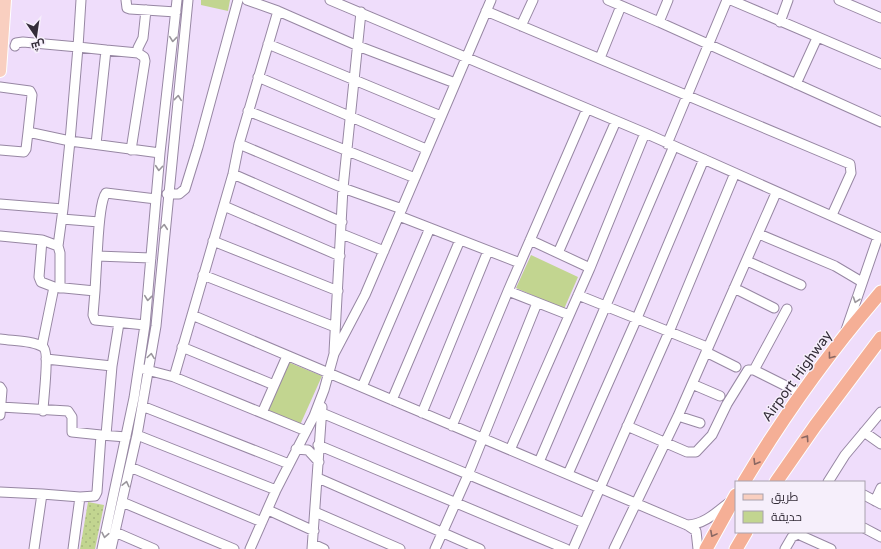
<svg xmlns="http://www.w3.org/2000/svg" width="881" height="549" font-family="'Varela Round',Cairo,sans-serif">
<defs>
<pattern id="grass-dots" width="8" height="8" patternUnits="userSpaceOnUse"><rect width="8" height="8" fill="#c2d590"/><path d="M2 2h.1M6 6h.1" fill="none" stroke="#a7b77d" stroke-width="1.8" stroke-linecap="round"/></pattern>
</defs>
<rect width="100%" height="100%" fill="#efddfb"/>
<!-- grass -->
<path fill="url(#grass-dots)" d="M88 502 104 505 95 549H80Z"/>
<!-- park -->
<path fill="#c2d590" d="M201 0H230L228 11 201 5Z
M531 255 578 277 564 309 516 288Z
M288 362 322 376 300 425 266 412Z"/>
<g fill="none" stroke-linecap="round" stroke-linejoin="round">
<!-- minor casing -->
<g stroke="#9787a3" stroke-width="11">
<path id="minor" d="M126 0 127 8 130 9 176 12
M247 0 278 11 358 46 455 83
M330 0 645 133 881 238
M608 0 659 22
M668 0 659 22 881 122
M731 0 881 64
M839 0 881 18
M486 11 850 164 851 173 832 215
M780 22 788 0
M521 26 533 0
M268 44 441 116
M15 46 16 43 23 42 78 47 81 0
M138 53V48L143 38 146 10
M600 58 621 6
M258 77 426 149
M796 84 817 38
M0 87 30 91 32 95 28 132
M248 111 415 178
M96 144 106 50 138 53 144 57 145 61 131 150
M239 144 343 188 402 209
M667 144 727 0
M0 150 24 152 26 149 28 132 70 141 78 47 106 50
M233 174 342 222
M167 194H179L185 189 198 147 238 0
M0 204 63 209 58 246 42 240
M224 206 340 256
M63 209 70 141 160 153
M399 216 520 263
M62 219 99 222
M342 234 384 251
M759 234 835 266 862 282
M0 236 42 240 39 277 41 282 54 287
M530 240 590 268
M213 241 338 291
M58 246 60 253V288
M558 253 616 121
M97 256C98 244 99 202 106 193L156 199
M747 261 801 285
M203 275 335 327
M734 288 774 308
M95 291 97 256 151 258
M508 291 569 315
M578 295 707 347
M787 309 754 370 802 394
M192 315 687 525 696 531 698 549
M846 330 878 237
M0 339C12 341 32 340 43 347 50 352 43 401 43 411
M42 346 54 287 95 291 93 315 95 320 145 325
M182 347 274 385
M334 352 343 188 361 12
M706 352 736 367
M46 359 112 366 106 435
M112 366 119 323
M143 369 174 377 306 431
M174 377 233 174 239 144 278 11
M692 384 720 396
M0 387 2 390 0 415
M362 387 430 228
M392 400 460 240
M142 406 289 464
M1 407 68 411 72 417V432L101 435
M262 413 287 356
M322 413 584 523
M422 413 488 251
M678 416 700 423
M452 426 508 291 587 109
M627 426 687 452H696L712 435 727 404 748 370H754
M864 432 881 444
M137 435 276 490
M318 445 566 549
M296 449 308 450 319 462
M510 450 590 268 645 133
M539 462 674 146
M130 467 262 522
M568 474 637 318 704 159
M318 478 480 549
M828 482 845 455 881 412
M0 492 42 494
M864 495 881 504
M80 497 95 496 97 492 101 435 126 437
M875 501 881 488
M122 502 234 549
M268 510 314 531
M315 512 400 549
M687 525C704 525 718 511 731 501
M864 528 881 537
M115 532 154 549
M800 532 802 536 831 549
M313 544 324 549
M34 549 42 494 80 497 73 549
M102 549 134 398 145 325 160 153 177 0
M111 549 137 435 156 326 188 0
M250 549 276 490 314 416 324 390 334 354 365 295 491 0
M312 549 322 407
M435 549 468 475 537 303
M573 549 669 332 735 173
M614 549 678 416 776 193
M785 549 792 537 800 533"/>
</g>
<!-- major casing -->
<g stroke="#fff" stroke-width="14">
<path id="major" d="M0 71 5 0"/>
</g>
<!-- highway casing -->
<g stroke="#fff" stroke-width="15">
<path id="highway" d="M744 482C784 415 830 351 881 292
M776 482 815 426 881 338
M706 549 736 495
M736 549 746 532"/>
</g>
<!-- minor -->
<use href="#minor" stroke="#fff" stroke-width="9"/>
<!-- major -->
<use href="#major" stroke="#f9cfc0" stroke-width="12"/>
<!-- highway -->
<use href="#highway" stroke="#f5af96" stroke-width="13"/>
</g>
<!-- one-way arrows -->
<defs><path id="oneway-chevron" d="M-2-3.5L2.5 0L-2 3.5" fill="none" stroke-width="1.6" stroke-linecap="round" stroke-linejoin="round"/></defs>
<g stroke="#9a969c">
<use href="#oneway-chevron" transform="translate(173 39) rotate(96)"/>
<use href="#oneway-chevron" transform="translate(178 98) rotate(-84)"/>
<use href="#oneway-chevron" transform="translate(159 168) rotate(95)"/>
<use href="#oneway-chevron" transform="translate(164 227) rotate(-85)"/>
<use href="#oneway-chevron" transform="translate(148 298) rotate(96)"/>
<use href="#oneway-chevron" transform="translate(856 300) rotate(109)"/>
<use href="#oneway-chevron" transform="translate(151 356) rotate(-82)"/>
<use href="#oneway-chevron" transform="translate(126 484) rotate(-77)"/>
<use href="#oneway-chevron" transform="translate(105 535) rotate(101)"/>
</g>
<g stroke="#8b6863">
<use href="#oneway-chevron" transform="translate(831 356) rotate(127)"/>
<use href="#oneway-chevron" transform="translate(806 438) rotate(-56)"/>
<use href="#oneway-chevron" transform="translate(756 462) rotate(121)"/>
<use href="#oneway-chevron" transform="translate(713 534) rotate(118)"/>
</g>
<g text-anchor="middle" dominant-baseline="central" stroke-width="3" stroke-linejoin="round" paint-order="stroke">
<!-- street labels -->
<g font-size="14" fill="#342d39" stroke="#f6effb">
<text transform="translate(797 376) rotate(-54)">Airport Highway</text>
</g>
</g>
<!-- legend -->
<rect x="735" y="481" width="130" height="52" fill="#f6effb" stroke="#a8a1ad"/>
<rect x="743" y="494" width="20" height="6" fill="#f9cfc0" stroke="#a8a1ad"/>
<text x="771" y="501" font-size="12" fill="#342d39">طريق</text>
<rect x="743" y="511" width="20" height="12" fill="#c2d590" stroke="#a8a1ad"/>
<text x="771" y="521" font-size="12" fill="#342d39">حديقة</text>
<!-- north arrow -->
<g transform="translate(36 36) rotate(167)" stroke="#f6effb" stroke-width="3" paint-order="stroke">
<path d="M0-3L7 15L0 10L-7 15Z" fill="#342d39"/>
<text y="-6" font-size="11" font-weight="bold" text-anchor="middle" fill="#342d39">ش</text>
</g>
</svg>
